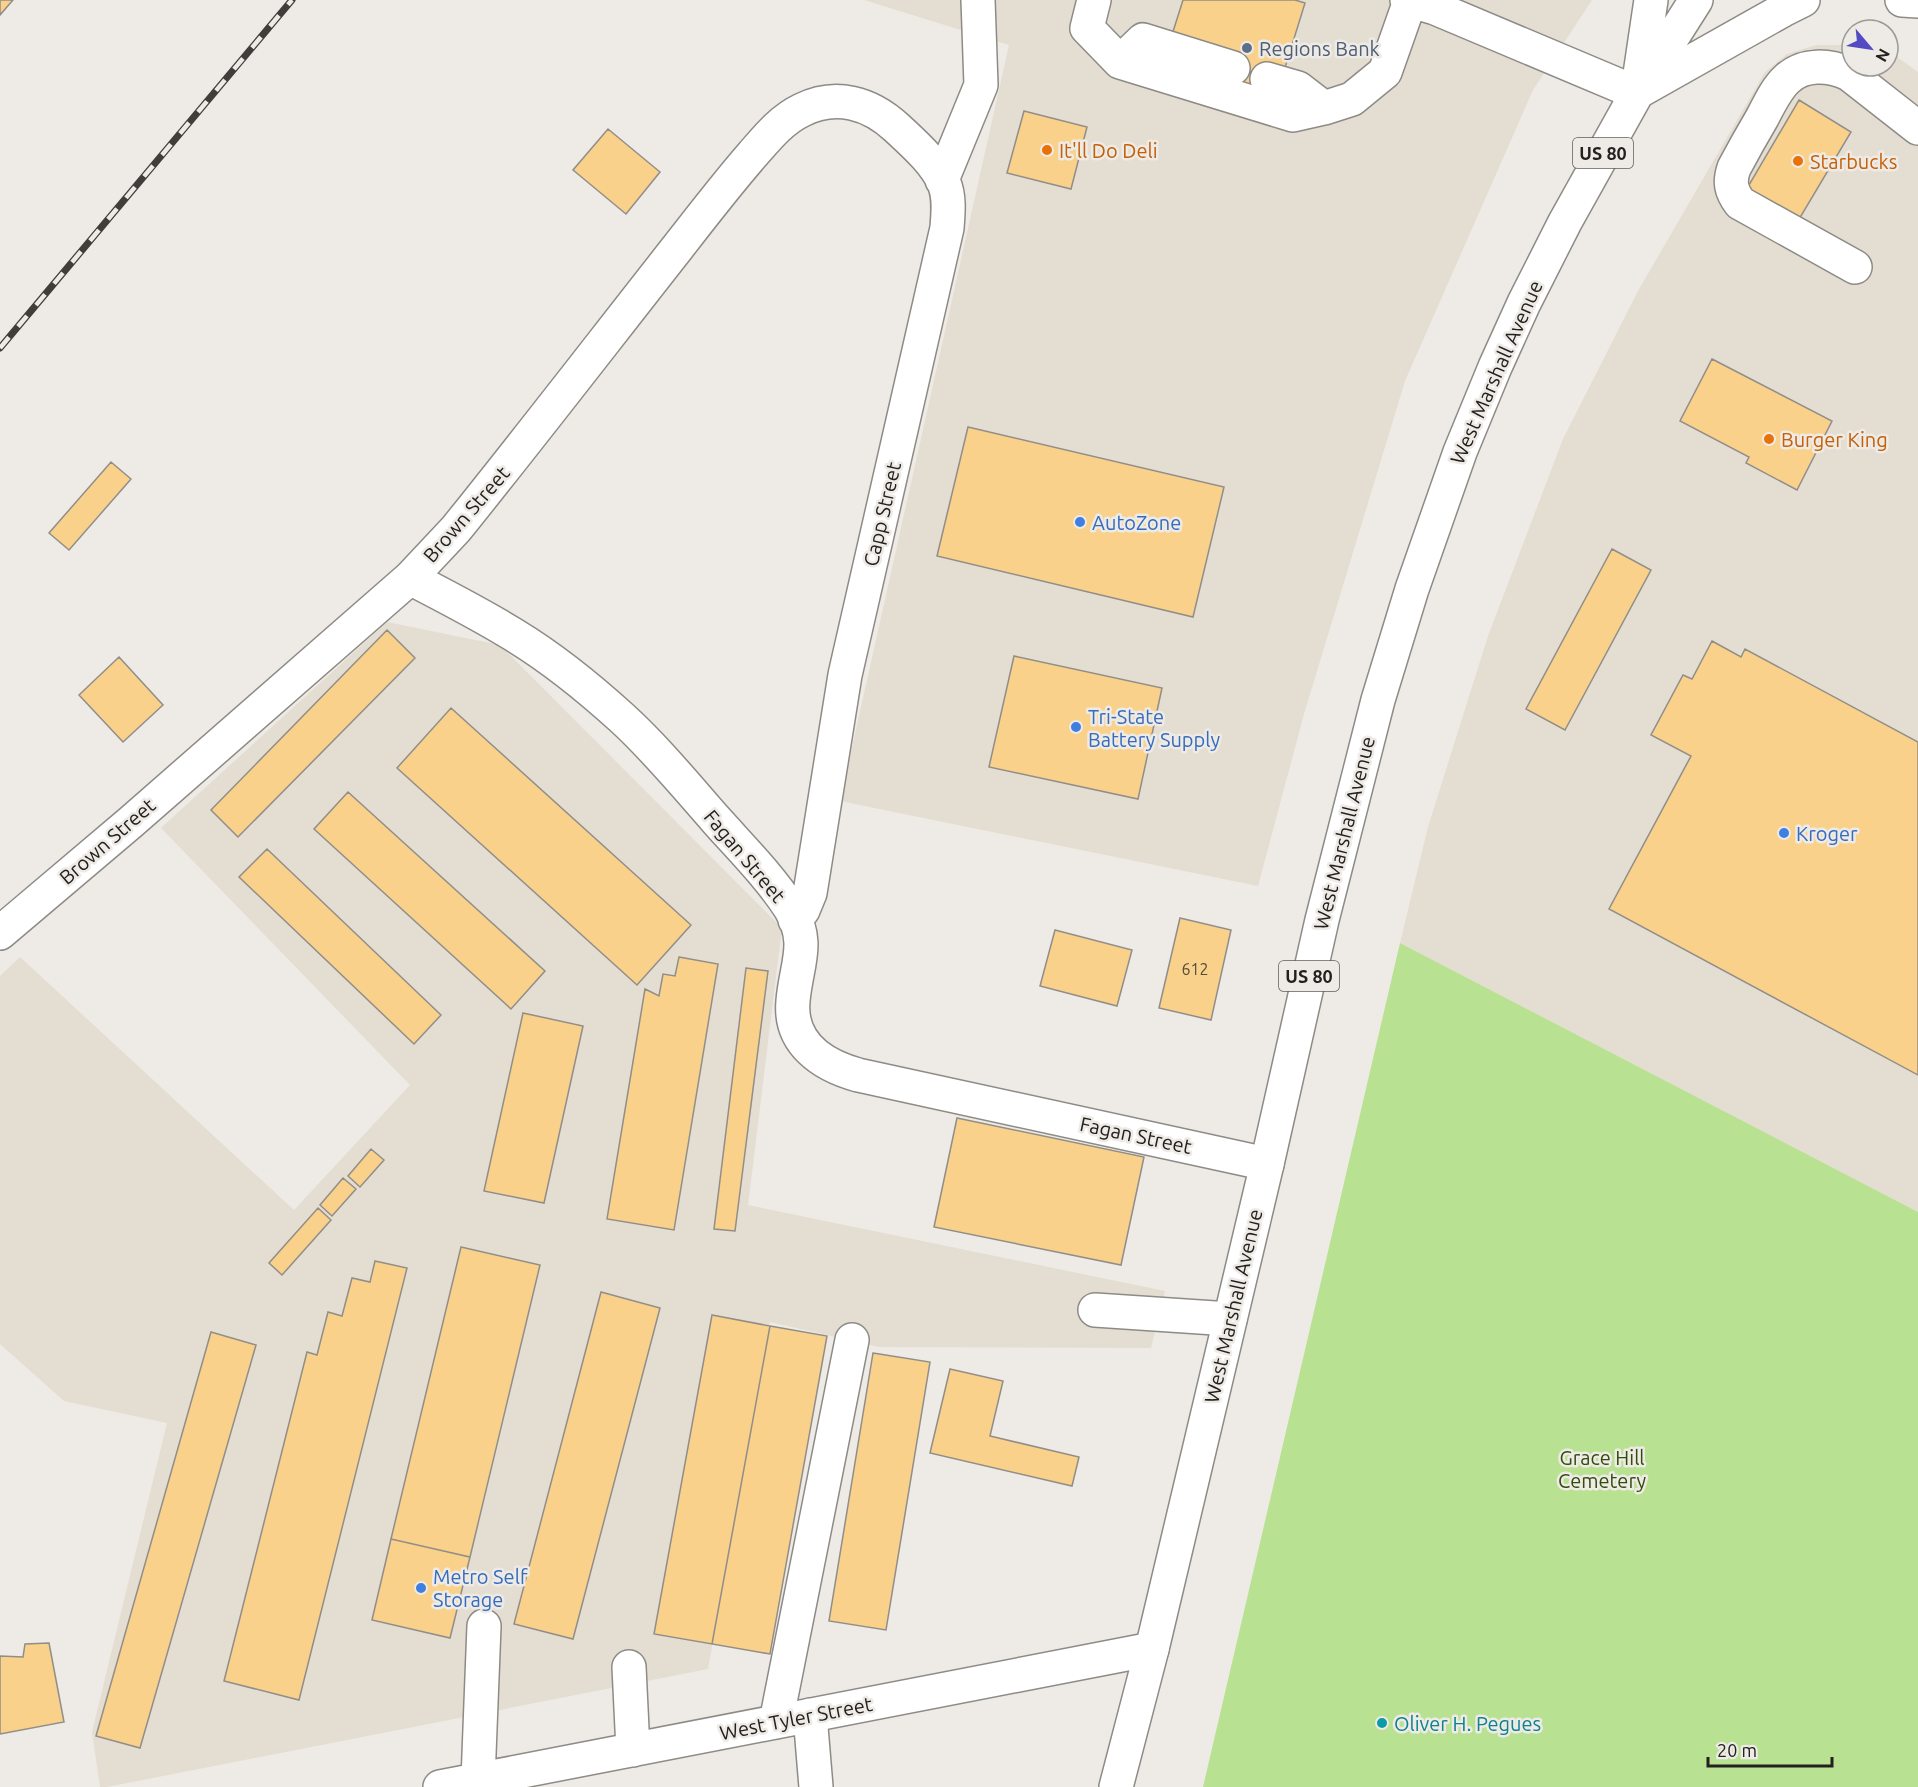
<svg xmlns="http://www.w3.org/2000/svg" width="1918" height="1787" font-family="Ubuntu,sans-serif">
<rect width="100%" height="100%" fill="#eeeae5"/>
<!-- built -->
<path fill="#e4ddd1" d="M864 0H1592L1533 90 1405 381 1304 714 1258 886 840 801 1009 45Z
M1816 45H1852V66H1888V52H1890L1918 72V1212L1400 943 1428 827 1488 636 1563 439 1638 291 1765 72 1787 54Z
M387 622 500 645 782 928 748 1205 1165 1291 1151 1348 879 1347 770 1322 708 1669 107 1787H100L92 1732 167 1423 64 1401 0 1344V976L20 957 294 1210 410 1085 161 828Z"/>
<!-- green -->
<path fill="#b8e191" d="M1400 943 1918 1212V1787H1203Z"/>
<!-- building -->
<path fill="#f9d18a" stroke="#918e89" stroke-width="1.5" d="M0 0H13L0 15Z
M1183 0H1295L1305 3 1284 71 1262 97 1171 38Z
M1799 100 1851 132 1798 221 1746 190Z
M1024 111 1087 127 1071 189 1007 173Z
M608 129 660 172 626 214 573 170Z
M1712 359 1832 421 1797 490 1746 463 1749 457 1680 421Z
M968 427 1224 487 1193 617 937 556Z
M111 462 131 479 69 550 49 533Z
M1612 549 1651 570 1565 730 1526 709Z
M387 630 415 658 238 837 211 810Z
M1712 641 1741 657 1745 649 1918 742V1075L1609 909 1691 756 1651 735 1683 675 1692 679Z
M1014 656 1162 688 1138 799 989 767Z
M119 657 163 705 123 742 79 695Z
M451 708 691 925 637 985 397 768Z
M348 792 545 971 511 1009 314 829Z
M267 849 441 1015 414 1044 239 877Z
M1180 918 1231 930 1211 1020 1159 1008Z
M1055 930 1132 950 1117 1006 1040 986Z
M679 957 718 964 674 1230 607 1219 645 989 659 996 663 974 675 976Z
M746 968 768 971 735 1231 714 1229Z
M523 1013 583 1026 544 1203 484 1191Z
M957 1118 1144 1157 1121 1265 934 1227Z
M371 1149 384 1160 360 1187 348 1176Z
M343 1178 356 1189 332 1216 320 1205Z
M318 1208 331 1220 282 1275 269 1263Z
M461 1247 540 1265 470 1557 391 1539Z
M375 1261 407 1268 299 1700 224 1681 307 1352 317 1355 328 1312 342 1316 352 1278 370 1282Z
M601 1292 660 1308 573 1639 514 1624Z
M712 1315 770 1326 712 1644 654 1634Z
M770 1326 827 1336 770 1654 712 1644Z
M211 1332 256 1345 140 1748 96 1736Z
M873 1353 930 1362 886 1630 829 1621Z
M950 1369 1003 1381 990 1436 1079 1457 1072 1486 930 1453Z
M391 1539 470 1557 450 1638 372 1620Z
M49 1643 64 1722 0 1734V1656L23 1657 25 1644Z"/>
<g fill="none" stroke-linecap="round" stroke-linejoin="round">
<!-- minor casing -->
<g stroke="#8e8b86" stroke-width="36">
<path id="minor" d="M1094 0 1087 28 1120 62 1293 115 1324 108 1352 99 1385 72 1410 1
M1407 0 1435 8 1637 93
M1120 62 1143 40 1233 68
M1267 79 1298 88 1324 108
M942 180 981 85 978 0
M1855 267 1740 203C1731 191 1729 182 1734 168 1743 151 1752 135 1762 118 1769 105 1776 89 1787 79 1804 63 1829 65 1849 74L1918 128
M410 578C445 596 480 614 514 635 552 658 589 688 622 718 656 749 687 787 717 821 742 849 770 877 790 908 811 944 796 964 793 1001 789 1043 822 1065 858 1075L1267 1164
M0 933 131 822 410 578 456 529C531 436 604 341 678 247 702 216 726 185 752 155 767 138 781 120 802 110 836 93 870 103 897 128 914 144 935 162 944 183 950 197 948 214 947 228L845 675 810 893 803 910 795 920
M1095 1310 1230 1319
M629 1667 633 1750
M810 1715 816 1787
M776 1722 852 1340
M478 1780 484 1626
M440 1787 1152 1649"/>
</g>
<!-- major casing -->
<g stroke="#8e8b86" stroke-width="36">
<path id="major" d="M1902 0 1918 1
M1639 81 1651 0
M1641 90 1783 10 1803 0
M1116 1787 1152 1649 1267 1164 1322 920 1378 700 1412 589 1460 452 1495 367 1524 303 1565 222 1637 93 1696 0"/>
</g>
<!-- minor -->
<use href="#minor" stroke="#fff" stroke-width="33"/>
<!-- major -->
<use href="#major" stroke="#fff" stroke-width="33"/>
<!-- rail casing -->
<g stroke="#3f3e3b" stroke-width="7">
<path id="rail" d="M0 348 292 0"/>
</g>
<!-- rail -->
<use href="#rail" stroke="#eeeae5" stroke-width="4.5" stroke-dasharray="14" stroke-linecap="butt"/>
</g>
<!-- markers -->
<circle fill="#5c6f8a" stroke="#eeeae5" stroke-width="2" cx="1247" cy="48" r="6"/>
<g fill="#e8710a" stroke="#eeeae5" stroke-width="2">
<circle cx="1047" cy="150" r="6"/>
<circle cx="1798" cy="161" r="6"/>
<circle cx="1769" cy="439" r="6"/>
</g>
<g fill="#3f7fe0" stroke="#eeeae5" stroke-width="2">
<circle cx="1080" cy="522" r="6"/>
<circle cx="1076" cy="727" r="6"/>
<circle cx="1784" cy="833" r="6"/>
<circle cx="421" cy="1588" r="6"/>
</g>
<circle fill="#0f9aa8" stroke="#eeeae5" stroke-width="2" cx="1382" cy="1723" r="6"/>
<g text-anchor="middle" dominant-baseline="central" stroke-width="5" stroke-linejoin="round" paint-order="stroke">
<!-- number labels -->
<g font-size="16" fill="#584d3a">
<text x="1195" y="969">612</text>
</g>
<!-- shield labels -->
<g fill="#eeeae5" stroke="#5f5d5a" stroke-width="1.5">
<rect x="1573" y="138" width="60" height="30" rx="4.5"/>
<rect x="1279" y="961" width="60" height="30" rx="4.5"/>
</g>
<g font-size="18" font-weight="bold" fill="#22211f">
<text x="1603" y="153">US 80</text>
<text x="1309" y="976">US 80</text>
</g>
<!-- service labels -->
<g font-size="20" fill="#4e5e75" stroke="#eeeae5" text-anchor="start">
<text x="1259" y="48">Regions Bank</text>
</g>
<!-- food labels -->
<g font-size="20" fill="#c56008" stroke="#eeeae5" text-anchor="start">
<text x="1059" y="150">It'll Do Deli</text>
<text x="1810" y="161">Starbucks</text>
<text x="1781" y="439">Burger King</text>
</g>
<!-- street labels -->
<g font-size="20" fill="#22211f" stroke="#eeeae5">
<text transform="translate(1496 372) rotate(-66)">West Marshall Avenue</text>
<text transform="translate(466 514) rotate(-49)">Brown Street</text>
<text transform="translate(882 514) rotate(-77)">Capp Street</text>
<text transform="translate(1344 833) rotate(-76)">West Marshall Avenue</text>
<text transform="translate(107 841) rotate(-41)">Brown Street</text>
<text transform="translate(745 856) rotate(50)">Fagan Street</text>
<text transform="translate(1136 1135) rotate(12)">Fagan Street</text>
<text transform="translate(1233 1306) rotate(-77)">West Marshall Avenue</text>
<text transform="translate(796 1718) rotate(-11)">West Tyler Street</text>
</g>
<!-- shop labels -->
<g font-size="20" fill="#366cbe" stroke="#eeeae5" text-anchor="start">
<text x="1092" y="522">AutoZone</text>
<text x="1088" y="716">Tri-State<tspan x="1088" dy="23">Battery Supply</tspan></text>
<text x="1796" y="833">Kroger</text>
<text x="433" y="1576">Metro Self<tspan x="433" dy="23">Storage</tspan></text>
</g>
<!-- park labels -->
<g font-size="20" fill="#314c0d" stroke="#eeeae5">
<text x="1602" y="1457">Grace Hill<tspan x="1602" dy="23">Cemetery</tspan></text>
</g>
<!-- culture labels -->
<g font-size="20" fill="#0d838f" stroke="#eeeae5" text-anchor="start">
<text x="1394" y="1723">Oliver H. Pegues</text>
</g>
</g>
<!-- north arrow -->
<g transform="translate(1870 48) rotate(119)"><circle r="28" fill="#eeeae5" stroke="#9c9a96" stroke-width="1.5"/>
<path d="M0-4.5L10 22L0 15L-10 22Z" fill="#544ac1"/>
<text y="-9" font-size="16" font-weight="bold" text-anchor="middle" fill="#22211f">N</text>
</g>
<!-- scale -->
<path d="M1708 1757v9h124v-9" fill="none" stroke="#22211f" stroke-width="3"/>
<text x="1717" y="1757" font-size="18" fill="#22211f" stroke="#eeeae5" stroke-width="4.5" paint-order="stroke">20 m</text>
</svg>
